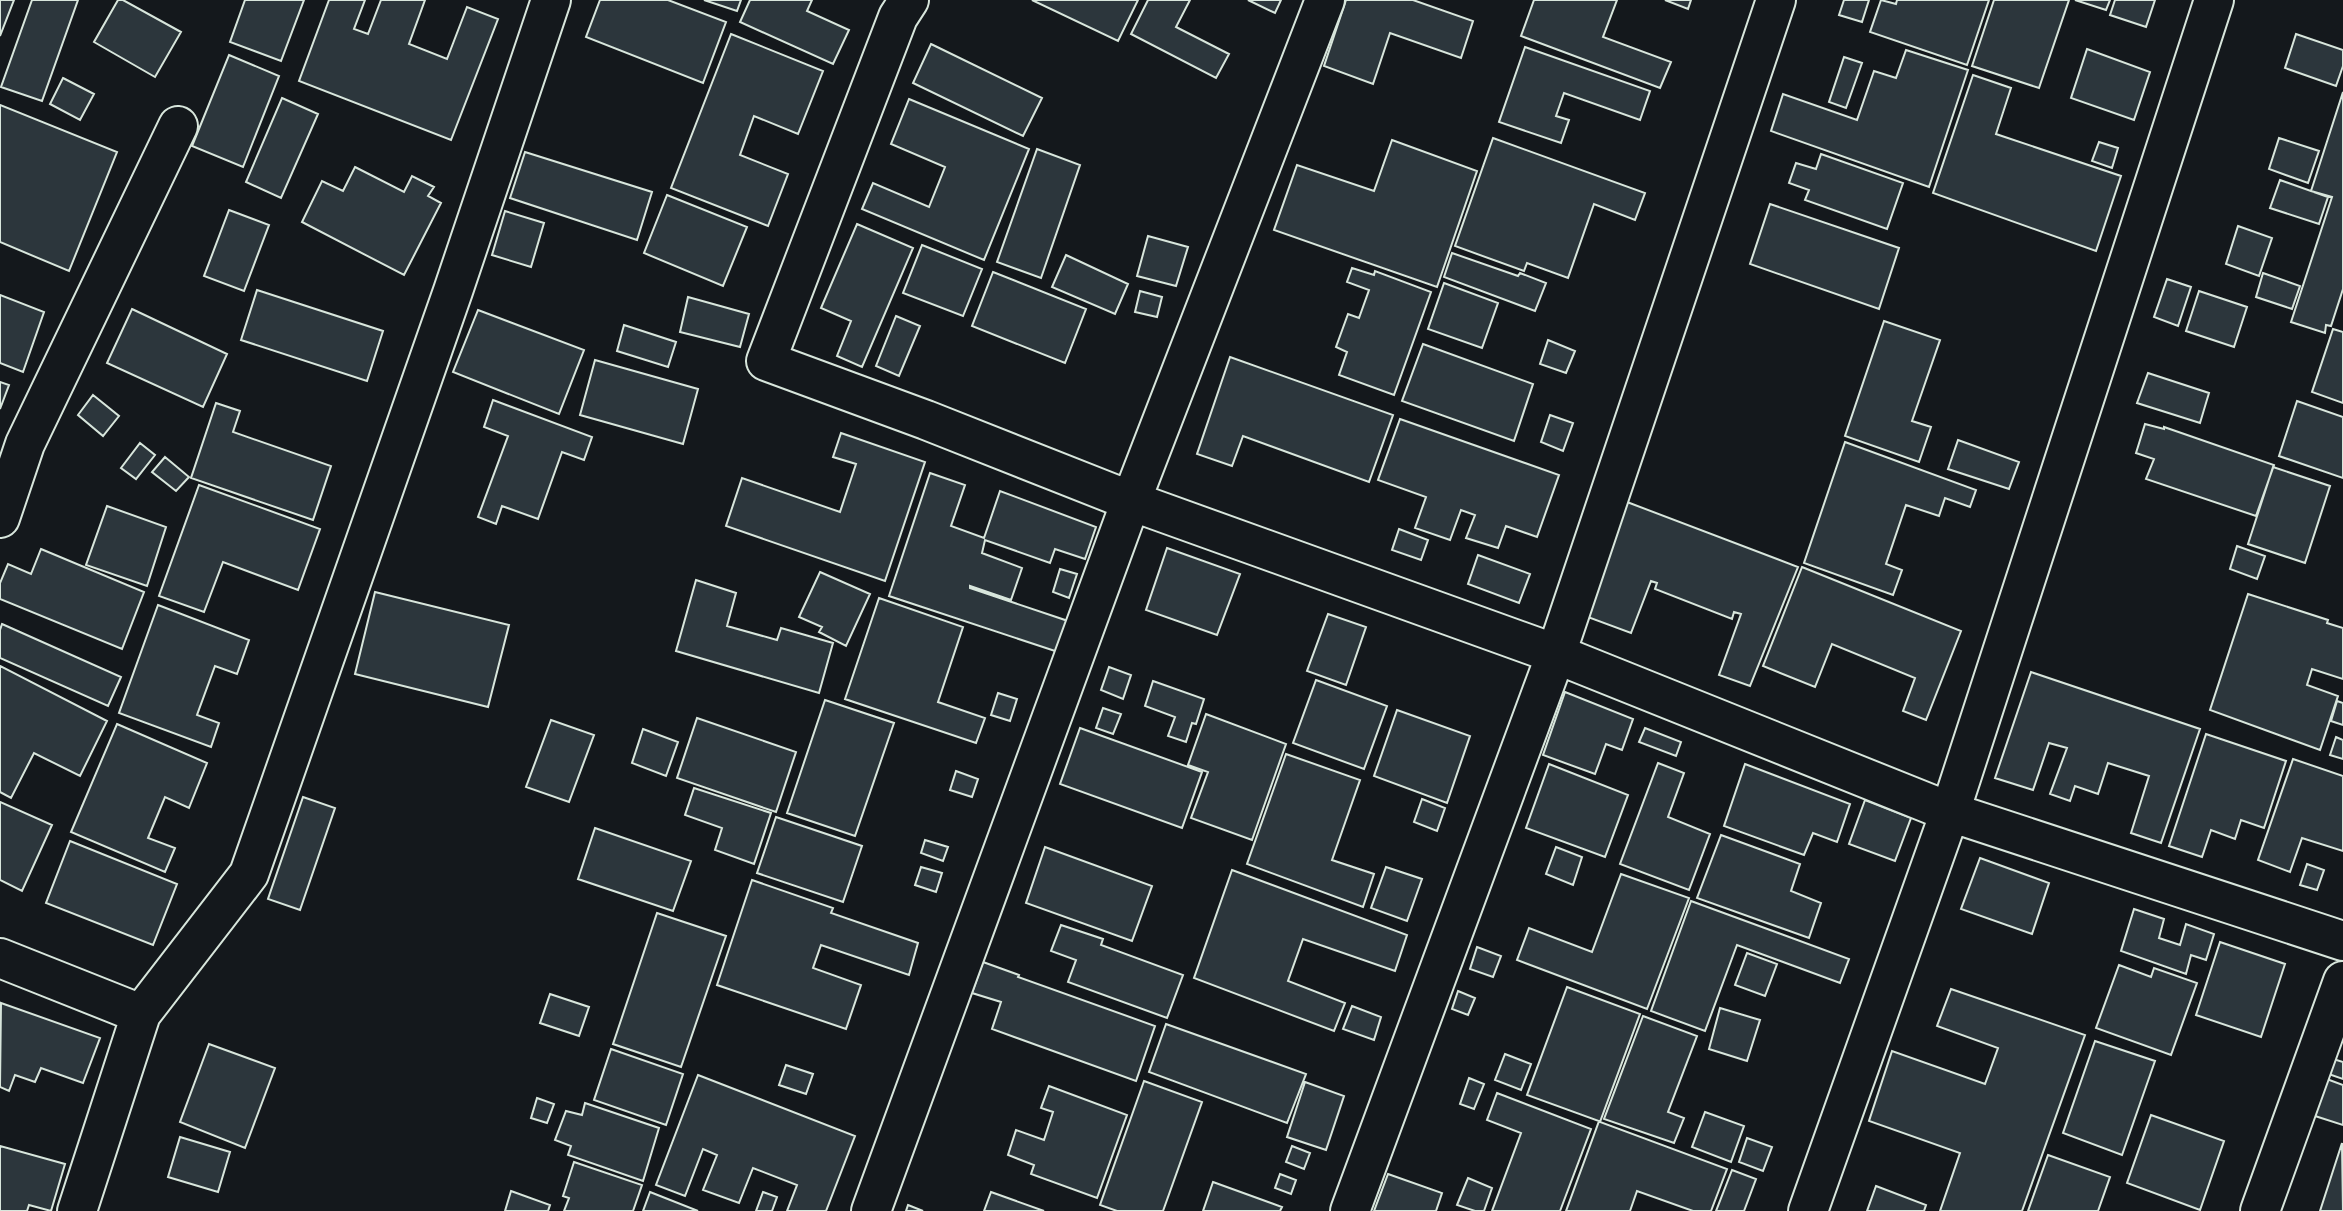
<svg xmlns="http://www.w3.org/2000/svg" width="2343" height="1211" font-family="'Titillium Web',sans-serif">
<rect width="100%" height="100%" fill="#14181c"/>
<!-- building -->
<path fill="#2c363c" stroke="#d8e6dc" stroke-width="2" d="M0 0H14L0 36Z
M32 0H78L42 101 1 87Z
M118 0H123L181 32 155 77 94 42Z
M245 0H304L281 61 230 42Z
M329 0H365L354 29 368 34 381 0H425L409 44 447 59 467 7 498 19 451 140 299 81Z
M600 0H668L726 22 703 83 586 37Z
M704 0H741L737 11Z
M750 0H812L807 11 849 30 833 64 740 22Z
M1032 0H1138L1118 41Z
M1148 0H1190L1176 27 1229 54 1216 78 1131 34Z
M1248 0H1281L1275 13Z
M1346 0H1413L1473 21 1461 58 1390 33 1373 84 1324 66Z
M1534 0H1617L1603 37 1671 62 1660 88 1521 36Z
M1665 0H1691L1688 9Z
M1844 0H1869L1862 22 1839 15Z
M1881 0 1896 4 1897 0H1989L1967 65 1870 32Z
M1994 0H2069L2039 88 1972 66Z
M2075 0H2110L2106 10Z
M2115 0H2155L2146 27 2110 15Z
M731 34 823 71 798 134 754 116 740 155 788 174 768 226 671 188Z
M2296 34 2343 50V66L2336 86 2285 68Z
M931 44 1042 98 1023 136 913 83Z
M1525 47 1650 91 1640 120 1564 93 1556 116 1569 120 1561 143 1499 122Z
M2087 49 2150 72 2134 120 2071 98Z
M1906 50 1968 70 1929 187 1771 131 1783 94 1857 120 1874 71 1896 78Z
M229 55 279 76 243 167 192 146Z
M1844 57 1862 63 1846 108 1829 102Z
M1973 75 2011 88 1996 134 2121 176 2096 251 1933 193Z
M63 78 94 94 80 120 50 104Z
M2343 92V289L2331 326 2326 325 2325 333 2291 322 2332 197 2311 191Z
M282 98 318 114 281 198 246 182Z
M909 99 1029 149 984 260 862 209 873 183 929 207 945 167 891 144Z
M0 105 117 152 69 271 0 242Z
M1493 138 1645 193 1635 220 1594 204 1568 278 1527 263 1524 271 1455 246Z
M2279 138 2319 151 2308 183 2269 169Z
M1392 140 1477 171 1437 287 1274 230 1297 165 1374 191Z
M2099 142 2118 148 2112 168 2092 161Z
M1037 149 1080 165 1041 278 997 262Z
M525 152 652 192 637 240 510 198Z
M1821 154 1903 183 1887 229 1805 200 1809 190 1789 183 1796 163 1816 169Z
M355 167 404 192 412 176 434 187 428 196 441 203 404 275 302 222 322 181 343 191Z
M2280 180 2328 197 2319 224 2270 208Z
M667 195 747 227 723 286 644 253Z
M1770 204 1899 248 1879 309 1750 264Z
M229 210 269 225 244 291 204 276Z
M505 211 544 223 531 267 492 255Z
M857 224 913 248 862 367 837 356 851 321 821 308Z
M2238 226 2272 238 2259 276 2226 264Z
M1148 236 1188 247 1176 286 1137 276Z
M922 245 982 269 963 316 903 293Z
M1452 253 1518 276 1520 273 1546 283 1535 311 1444 277Z
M1066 255 1128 284 1115 314 1052 287Z
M1352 268 1374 275 1375 271 1431 292 1394 395 1339 375 1347 352 1336 347 1348 314 1359 318 1369 290 1347 282Z
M993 272 1086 309 1065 363 972 326Z
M2263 273 2300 286 2292 309 2256 297Z
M2167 279 2191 287 2178 326 2154 317Z
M1444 283 1498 303 1482 348 1428 329Z
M257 290 383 331 367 381 241 340Z
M1140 291 1162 297 1157 317 1135 312Z
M2199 291 2247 307 2234 347 2186 331Z
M0 295 44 312 23 372 0 363Z
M688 297 749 314 740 347 680 332Z
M132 309 227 354 203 407 107 363Z
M478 310 584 350 559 414 453 372Z
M896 316 920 326 899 376 876 366Z
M1884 321 1940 340 1912 421 1931 427 1919 462 1845 436Z
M624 325 676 342 668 367 617 351Z
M2333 329 2343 332V403L2312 392Z
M1548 340 1575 351 1566 373 1540 364Z
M1423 344 1533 384 1514 441 1402 401Z
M1230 357 1393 415 1369 482 1243 436 1232 466 1197 454Z
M595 360 698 389 683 444 580 415Z
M2148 373 2209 393 2200 423 2137 403Z
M0 382 9 385 0 409Z
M93 395 119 416 103 436 78 415Z
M493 400 592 437 584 460 562 452 538 519 502 506 496 524 478 517 508 436 484 427Z
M2297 401 2343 417V478L2279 456Z
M216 403 240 411 233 432 331 466 313 520 191 478Z
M1550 415 1573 423 1563 451 1541 442Z
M1400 419 1559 475 1537 537 1506 526 1498 548 1466 538 1475 515 1461 510 1450 540 1415 528 1426 497 1378 480Z
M2145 424 2164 429V427L2274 465 2256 516 2146 479 2154 459 2136 453Z
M841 433 925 462 885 581 726 526 742 478 840 512 856 464 833 457Z
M1958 440 2019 462 2009 489 1948 469Z
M1845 442 1976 490 1970 507 1945 498 1939 516 1906 505 1886 564 1902 570 1893 595 1804 563Z
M140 443 155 455 136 479 121 468Z
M165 457 189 477 176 491 152 472Z
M2273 467 2330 486 2305 563 2248 544Z
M930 473 965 485 951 526 984 538 1000 491 1096 527 1085 559 1055 549 1050 563 985 540 982 553 1022 568 1011 600 970 586V588L1068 621 1058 652 889 596Z
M199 485 320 529 298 590 223 562 204 612 159 596Z
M1627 502 1798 567 1750 686 1719 675 1741 614 1734 612 1732 619 1655 589 1657 583 1651 581 1631 633 1585 616Z
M107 506 166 527 147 586 86 565Z
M1399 529 1428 540 1421 560 1392 550Z
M2237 546 2265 556 2257 579 2230 569Z
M1167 548 1240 574 1217 635 1146 610Z
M41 549 144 592 122 649 0 599V583L8 564 31 574Z
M1478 555 1530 574 1519 603 1468 584Z
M1802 567 1961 631 1926 720 1903 711 1915 678 1832 644 1815 687 1763 666Z
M1060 569 1077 574 1069 598 1053 592Z
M820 572 870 594 846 646 819 632 822 627 799 617Z
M696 580 736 593 727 626 777 640 781 628 833 643 819 693 676 651Z
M375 592 509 625 488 707 355 674Z
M2248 594 2328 620 2327 623 2343 628V679L2312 669 2307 685 2338 696 2320 750 2210 710Z
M879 598 963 627 938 702 985 718 976 743 845 699Z
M158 605 249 640 237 674 215 666 197 715 219 723 211 747 119 713Z
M1328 614 1366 627 1346 685 1307 671Z
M2 624 121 677 108 706 0 658V630Z
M0 666 107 721 80 776 34 753 11 798 0 792Z
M1109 667 1131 675 1123 699 1101 690Z
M2031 672 2200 729 2161 843 2131 833 2149 776 2108 763 2098 794 2075 786 2070 801 2050 794 2067 748 2049 743 2033 790 1995 778Z
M1316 680 1387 706 1364 769 1293 743Z
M1153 681 1204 699 1196 724 1192 723 1186 742 1168 736 1175 717 1145 706Z
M1565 692 1633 719 1622 750 1606 744 1595 774 1543 755Z
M998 693 1017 699 1010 721 991 715Z
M825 700 894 723 855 836 787 813Z
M2337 701 2343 703V725L2331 721Z
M1103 708 1121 714 1113 734 1096 728Z
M1397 710 1470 736 1447 803 1374 776Z
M1206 714 1286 744 1252 840 1191 818 1208 772 1188 765Z
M697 718 796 752 776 812 677 778Z
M551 720 594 735 569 802 526 787Z
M117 724 207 763 189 808 165 797 148 838 175 848 165 872 71 832Z
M1080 728 1202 772 1182 828 1060 784Z
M1645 728 1681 742 1676 756 1639 742Z
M643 729 678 742 666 776 632 763Z
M2206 734 2286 761 2264 828 2241 820 2235 839 2211 830 2202 857 2169 846Z
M2336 737 2343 740V759L2330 755Z
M1286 754 1360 780 1332 860 1374 874 1363 907 1247 864Z
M2293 759 2343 776V851L2302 838 2290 872 2258 860Z
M1658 763 1684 773 1668 817 1710 834 1689 890 1620 864Z
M1549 764 1628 795 1605 857 1526 828Z
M1745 764 1850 804 1837 842 1813 833 1804 855 1724 826Z
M956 771 978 779 972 797 950 790Z
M694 788 771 813 754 864 715 850 722 828 685 815Z
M303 797 335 808 300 910 268 899Z
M1422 799 1445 808 1437 831 1414 822Z
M1865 800 1911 818 1895 861 1849 844Z
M0 802 52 825 22 891 0 880Z
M776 817 862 846 843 902 757 873Z
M595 828 691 861 673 911 578 879Z
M1721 835 1800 864 1791 891 1821 903 1809 938 1697 898Z
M925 840 948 847 943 861 921 853Z
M70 841 177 884 153 945 46 903Z
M1045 847 1152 886 1132 941 1026 903Z
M1556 847 1582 857 1573 885 1546 874Z
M1980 858 2049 883 2032 934 1961 909Z
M2307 864 2324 870 2317 890 2300 885Z
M921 867 942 873 936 892 915 885Z
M1386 867 1422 879 1407 921 1371 908Z
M1232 870 1407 935 1395 971 1303 939 1288 981 1345 1003 1334 1031 1194 978Z
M1621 874 1689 898 1647 1009 1517 960 1529 928 1592 952Z
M752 880 833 908 831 913 918 943 909 975 821 945 813 968 861 985 846 1029 717 985Z
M1691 901 1849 959 1840 983 1737 945 1705 1031 1651 1011Z
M2134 909 2164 919 2159 938 2180 945 2186 924 2214 934 2206 960 2191 955 2186 974 2121 951Z
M657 913 726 936 681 1067 613 1044Z
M1061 925 1103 939 1101 945 1183 975 1167 1018 1068 982 1076 960 1051 951Z
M2220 942 2285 964 2261 1037 2196 1015Z
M1477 947 1501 956 1493 977 1470 969Z
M1747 953 1777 964 1765 996 1735 985Z
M983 962 1019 975 1018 977 1155 1026 1136 1081 992 1029 1001 1002 972 993Z
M2119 965 2151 977 2154 968 2197 983 2171 1055 2096 1028Z
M1567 987 1640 1014 1600 1122 1727 1169 1711 1211H1693L1637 1191 1630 1211H1566L1599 1121 1527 1095Z
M1951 989 2085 1035 2022 1211H1940L1960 1153 1869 1121 1892 1051 1985 1084 1998 1048 1937 1026Z
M1458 991 1475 998 1468 1015 1452 1009Z
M550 994 589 1007 579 1036 540 1023Z
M1 1003 100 1038 83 1083 41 1068 35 1082 15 1075 9 1091 0 1087Z
M1352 1006 1381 1017 1374 1040 1343 1029Z
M1720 1008 1760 1020 1747 1061 1709 1049Z
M1643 1016 1697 1036 1668 1112 1684 1118 1674 1143 1604 1119Z
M1166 1024 1306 1074 1287 1123 1149 1072Z
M2095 1041 2155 1061 2122 1155 2063 1133Z
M209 1044 275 1068 245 1148 180 1122Z
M611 1049 683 1074 666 1125 594 1100Z
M1505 1054 1531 1064 1521 1090 1495 1080Z
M2327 1057 2343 1062V1079L2323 1072Z
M786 1065 813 1074 806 1094 779 1085Z
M698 1075 855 1136 826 1211H787L797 1185 753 1168 739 1203 703 1190 717 1155 703 1149 685 1196 656 1185Z
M1469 1078 1484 1084 1474 1109 1460 1104Z
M2324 1078 2343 1085V1125L2312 1115Z
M1144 1081 1202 1102 1163 1211H1117L1100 1205Z
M1305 1082 1344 1096 1326 1150 1287 1137Z
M1049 1086 1127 1115 1097 1198 1031 1174 1034 1165 1008 1155 1016 1130 1044 1140 1053 1112 1041 1108Z
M1497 1093 1591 1129 1560 1211H1492L1521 1133 1487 1120Z
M537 1098 554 1104 547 1123 531 1118Z
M585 1103 659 1128 643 1181 568 1155 571 1146 555 1140 566 1111 582 1115Z
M1705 1112 1744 1126 1731 1162 1692 1147Z
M2151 1115 2224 1141 2200 1210 2127 1183Z
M180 1137 230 1152 218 1192 168 1177Z
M1747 1138 1772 1147 1763 1171 1739 1162Z
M2342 1143 2343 1211H2320Z
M0 1146 65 1164 51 1211 29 1205 27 1211H0Z
M1292 1146 1310 1153 1304 1169 1286 1162Z
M2048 1155 2110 1177 2098 1211H2028Z
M574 1162 642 1185 633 1211H564L569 1198 563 1196Z
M1732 1170 1756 1179 1744 1211H1716Z
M1280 1174 1296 1180 1291 1194 1275 1188Z
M1388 1174 1442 1193 1436 1211H1374Z
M1468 1178 1492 1188 1484 1211H1475L1457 1205Z
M1213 1182 1282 1207 1280 1211H1203Z
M1876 1186 1926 1205 1924 1211H1867Z
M511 1191 550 1205 548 1211H505Z
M650 1192 698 1211H643Z
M763 1192 777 1197 772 1211H756Z
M991 1192 1044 1211H984Z
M908 1205 923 1211H906Z"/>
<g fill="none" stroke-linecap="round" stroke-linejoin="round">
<!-- minor casing -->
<g stroke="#d8e6dc" stroke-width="42">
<path id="minor" d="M909 0 898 17 766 361 926 420 1131 501 1556 654 1950 812 2343 941
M0 518 25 444 178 126
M0 958 141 1014
M77 1211 141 1014 249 874 453 291 551 0
M871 1211 1131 501 1325 0
M1350 1211 1556 654 1776 0
M1808 1211 1950 812 2214 0
M2260 1211 2343 981"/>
</g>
<!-- minor -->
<use href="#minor" stroke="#14181c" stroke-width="38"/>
</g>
</svg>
